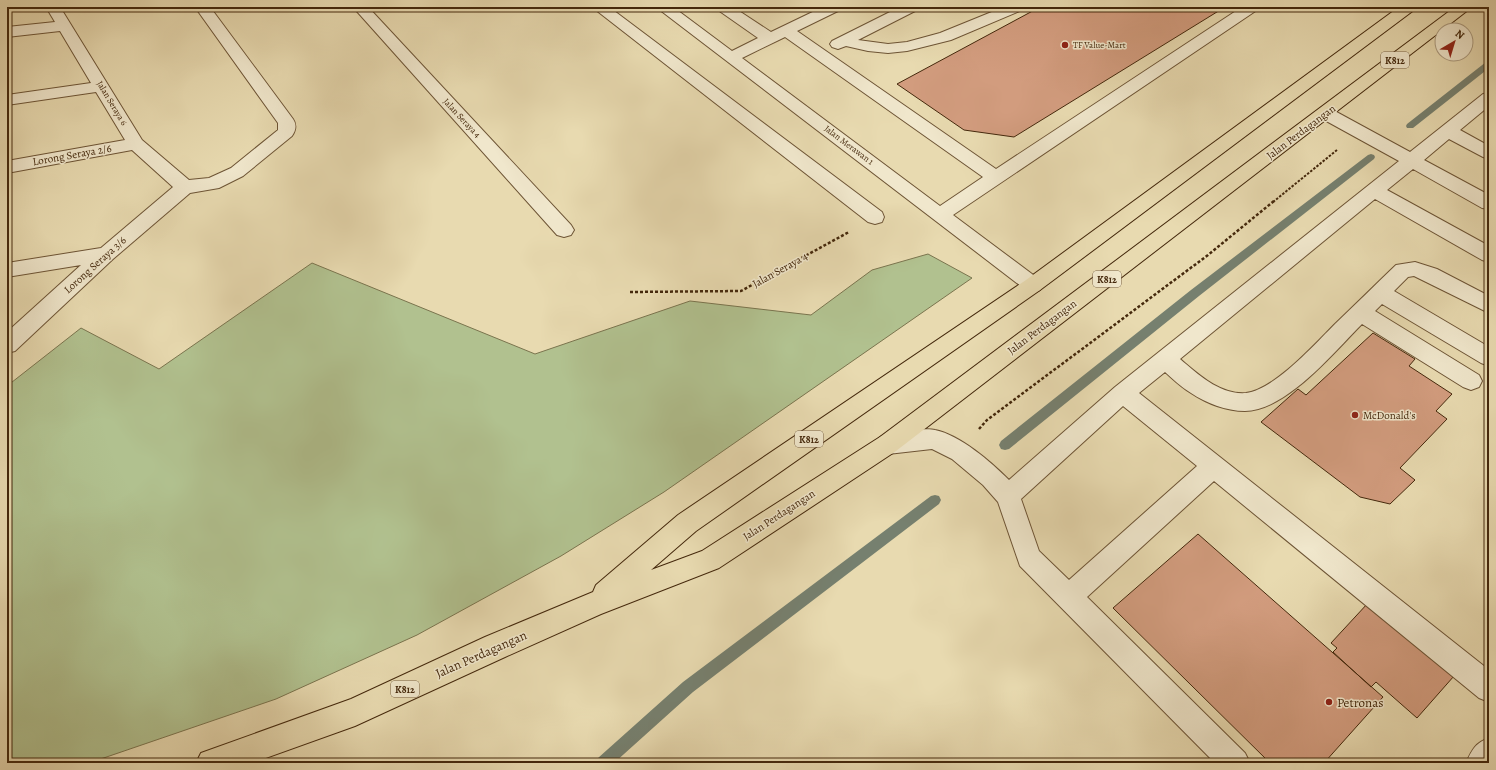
<svg xmlns="http://www.w3.org/2000/svg" width="1496" height="770" font-family="Alegreya,serif">
<rect width="100%" height="100%" fill="#e8dab0"/>
<filter id="stains"><feTurbulence type="fractalNoise" baseFrequency=".005" numOctaves="4"/><feColorMatrix values="0 0 0 0 .2 0 0 0 0 .09 0 0 0 0 .02 0 0 0 .5 -.17"/></filter>
<radialGradient id="worn" r=".72"><stop offset=".6" stop-color="#630" stop-opacity="0"/><stop offset="1" stop-color="#630" stop-opacity=".3"/></radialGradient>
<!-- green -->
<path fill="#b1c18f" stroke="#7a744e" d="M928 254 972 278 664 492 561 556 417 635 276 699 89 763H7V386L81 328 159 369 312 263 535 354 690 301 811 315 872 270Z"/>
<g fill="none" stroke-linecap="round" stroke-linejoin="round">
<!-- stream -->
<path fill="#76806f" fill-rule="evenodd" d="M1486 62H1489V68L1413 128H1407L1406 126 1407 124Z
M1371 154 1374 155 1375 157 1374 159 1199 296 1009 449 1005 450 1001 449 999 445 1001 441 1191 290 1368 155Z
M935 495 939 496 941 500 939 504 693 692 614 763H596L598 758 683 682 931 496Z"/>
</g>
<!-- building -->
<path fill="#d29c7e" stroke="#44280c" d="M1040 7H1225L1014 137 964 130 897 84Z
M1373 333 1415 359 1409 366 1452 394 1436 411 1447 419 1400 468 1415 480 1390 504 1360 497 1261 422 1298 389 1306 395Z
M1198 534 1383 697 1324 763H1270L1113 608Z
M1368 603 1454 676 1417 718 1376 682 1371 687 1333 652 1337 648 1331 643Z"/>
<g fill="none" stroke-linecap="round" stroke-linejoin="round">
<!-- minor casing -->
<g stroke="#6d5435" stroke-width="2">
<path id="minor" d="M46 7H60L142 140 189 180 209 178 231 168 278 130V123L195 7H210L293 119C297 125 296 130 292 136L243 176 219 188 190 193 113 259 15 351 7 353V332L81 265 7 277V263L101 248 173 187 132 150 7 173V161L125 140 96 92 7 105V95L91 83 60 31 7 37V27L55 22Z
M353 7H368L571 225 574 230 571 235 564 237 557 235Z
M592 7H609L882 212 884 217 882 222 875 224 868 222Z
M656 7H673L732 51 758 38 718 10 716 7H733L771 32 823 7H842L840 10 797 31 996 169 1242 7H1259L1257 10 953 215 1040 280 1043 285 1040 290 1033 293 1026 290ZM785 37 983 177 940 206 742 58Z
M900 7H919L917 10 858 40 888 44 907 42 940 33 1004 7H1024L1022 10 951 40 907 51 888 53 868 51 846 46 838 49 832 47 830 44 832 41Z
M1489 93V106L1460 130 1489 146V159L1483 157 1449 139 1424 160 1489 195V209L1482 208 1413 169 1387 190 1489 246V262L1482 260 1375 199 1180 359C1199 375 1220 395 1246 393 1274 390 1315 344 1335 324 1355 305 1375 285 1396 265L1415 262 1437 269 1489 296V313L1414 276 1408 277 1394 291 1489 347V366L1481 363 1382 304 1375 311 1479 375 1482 381 1479 387 1471 390 1463 387 1362 324C1335 351 1286 411 1245 411 1226 411 1206 403 1191 393 1181 387 1173 379 1165 372L1139 393 1489 670V702L1479 698 1214 481 1087 597 1245 753 1250 763H1215L1020 566 998 502 983 485 952 459 932 449 888 454 880 451 876 444 880 437C890 433 925 427 935 430 960 435 991 462 1009 480L1115 387 1399 161 1319 117 1317 113 1319 109 1325 108 1331 109 1410 152 1483 94ZM1123 406 1197 466 1069 580 1039 551 1021 499Z
M1489 738V763H1466C1472 750 1475 743 1489 738Z"/>
</g>
<!-- major casing -->
<g stroke="#44280c" stroke-width="2">
<path id="major" d="M1399 7H1416L1414 10 1040 290 696 531 651 570 702 551 880 437 1455 7H1472L896 451 719 568 601 614 505 657 355 726 252 763H196L201 753 351 699 485 637 593 592 596 585 678 515 1026 280Z"/>
</g>
<!-- path-far1 -->
<path stroke="#44280c" stroke-width="2" stroke-dasharray="2.5 1.5" stroke-linecap="butt" d="M1273 202 1337 150"/>
<!-- path -->
<path stroke="#44280c" stroke-width="2.5" stroke-dasharray="3 2" stroke-linecap="butt" d="M630 292 741 291 849 232
M979 429 987 420 1208 255 1274 201"/>
<!-- minor -->
<use href="#minor" fill="#f0e7cc" fill-rule="evenodd"/>
<!-- major -->
<use href="#major" fill="#e8dab0" fill-rule="evenodd"/>
</g>
<!-- markers -->
<g fill="#8f2418" stroke="#f0e7cc" stroke-width="1.5">
<circle cx="1065" cy="45" r="4"/>
<circle cx="1355" cy="415" r="4"/>
<circle cx="1329" cy="702" r="4"/>
</g>
<g text-anchor="middle" dominant-baseline="central" stroke-width="3" stroke-linejoin="round" paint-order="stroke">
<!-- far-poi labels -->
<g font-size="9" fill="#44280c" stroke="#f0e7cc" text-anchor="start">
<text x="1073" y="45">TF Value-Mart</text>
</g>
<!-- far-street labels -->
<g font-size="9" fill="#44280c" stroke="#f0e7cc">
<text transform="translate(112 103) rotate(59)">Jalan Seraya 6</text>
<text transform="translate(462 118) rotate(47)">Jalan Seraya 4</text>
<text transform="translate(849 145) rotate(37)">Jalan Merawan 1</text>
</g>
<!-- shield labels -->
<g fill="#f0e7cc" stroke="#786146" stroke-width="1">
<rect x="1381" y="52" width="28" height="16" rx="3"/>
<rect x="1093" y="271" width="28" height="16" rx="3"/>
<rect x="795" y="431" width="28" height="16" rx="3"/>
<rect x="391" y="681" width="28" height="16" rx="3"/>
</g>
<g font-size="10" font-weight="bold" fill="#44280c">
<text x="1395" y="60">K812</text>
<text x="1107" y="279">K812</text>
<text x="809" y="439">K812</text>
<text x="405" y="689">K812</text>
</g>
<!-- street labels -->
<g font-size="11" fill="#44280c" stroke="#f0e7cc">
<text transform="translate(1301 132) rotate(-37)">Jalan Perdagangan</text>
<text transform="translate(72 155) rotate(-10)">Lorong Seraya 2/6</text>
<text transform="translate(95 265) rotate(-42)">Lorong Seraya 3/6</text>
<text transform="translate(780 270) rotate(-29)">Jalan Seraya 4</text>
<text transform="translate(1042 327) rotate(-37)">Jalan Perdagangan</text>
<text transform="translate(779 515) rotate(-33)">Jalan Perdagangan</text>
</g>
<!-- poi labels -->
<g font-size="11" fill="#44280c" stroke="#f0e7cc" text-anchor="start">
<text x="1363" y="415">McDonald's</text>
</g>
<!-- near-street labels -->
<g font-size="13" fill="#44280c" stroke="#f0e7cc">
<text transform="translate(481 654) rotate(-24)">Jalan Perdagangan</text>
</g>
<!-- near-poi labels -->
<g font-size="13" fill="#44280c" stroke="#f0e7cc" text-anchor="start">
<text x="1337" y="702">Petronas</text>
</g>
</g>
<!-- margin -->
<rect width="1496" height="770" fill="none" stroke="#e8dab0" stroke-width="24"/>
<rect x="8" y="8" width="1480" height="754" fill="none" stroke="#44280c" stroke-width="2"/>
<rect x="12" y="12" width="1472" height="746" fill="none" stroke="#44280c"/>
<!-- north arrow -->
<g transform="translate(1454 42) rotate(38)"><circle r="19" fill="#f0e7cc" stroke="#ab9b7f"/>
<path d="M0-3L7 15L0 10L-7 15Z" fill="#8f2418"/>
<text y="-6" font-size="11" font-weight="bold" text-anchor="middle" fill="#44280c">N</text>
</g>
<rect width="100%" height="100%" filter="url(#stains)"/>
<rect width="100%" height="100%" fill="url(#worn)"/>
</svg>
